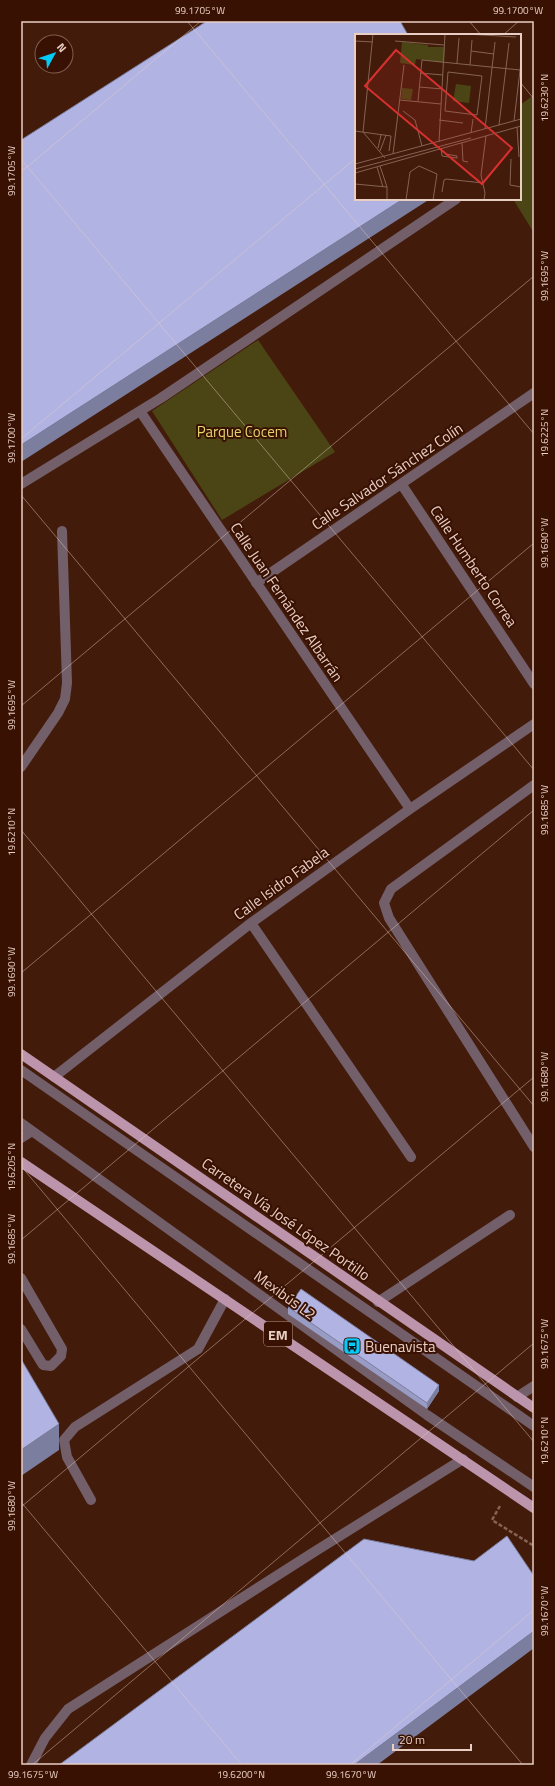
<svg xmlns="http://www.w3.org/2000/svg" width="555" height="1786" font-family="'Titillium Web',sans-serif">
<rect width="100%" height="100%" fill="#431b0a"/>
<!-- green -->
<path fill="#4b4515" d="M534 95V233L513 199H520V105Z
M258 340 335 452 222 520 152 411Z"/>
<g fill="none" stroke-linecap="round" stroke-linejoin="round">
<!-- path -->
<path stroke="#856354" stroke-width="2.5" stroke-dasharray="4 2" stroke-linecap="butt" d="M500 1506 492 1520 534 1546"/>
<!-- minor -->
<path stroke="#725f6a" stroke-width="10" d="M140 411 410 809
M21 484 161 398 456 199
M402 485 534 684
M256 583 534 393
M21 767 58 713 65 699 67 683 62 531
M534 785 391 889 384 903 389 918 534 1147
M251 923 411 1157
M21 1070 534 1426
M54 1077 251 923 410 809 534 724
M21 1123 427 1415 534 1487
M21 1138 32 1131
M21 1278 62 1349 61 1356 51 1366 43 1365 21 1329
M378 1302 510 1215
M517 1397 534 1386
M91 1500 67 1457 64 1440 75 1427 198 1349 225 1299
M31 1765 45 1738 68 1709 314 1552 463 1459"/>
<!-- major -->
<path stroke="#bc95ac" stroke-width="10" d="M21 1054 534 1408
M21 1162 534 1508"/>
</g>
<!-- wall -->
<path fill="#989bc3" d="M288 1307 439 1391 427 1409 288 1314Z"/>
<!-- shaded-wall -->
<path fill="#7c7e9f" d="M403 199H430L21 462V445Z
M439 1385V1391L427 1409V1403Z
M59 1424V1450L21 1476V1450Z
M534 1631V1648L377 1765H354Z"/>
<!-- building -->
<path fill="#b1b4e3" stroke="#7c7e9f" d="M207 21H400L408 35H356V199H403L21 445V140Z
M301 1289 439 1385 427 1403 288 1307Z
M21 1359 59 1424 21 1450Z
M507 1536 534 1576V1631L354 1765H59L364 1539 474 1561Z"/>
<!-- ticks -->
<path fill="none" stroke="#e9cec4" stroke-width="1" stroke-opacity="0.45" d="M187 21 534 434M469 21 481 35M503 35 519 21M520 82 534 99M21 159 534 770M21 172 201 21M21 439 356 158M21 495 534 1106M21 706 534 276M21 830 534 1442M21 973 534 543M21 1166 523 1765M21 1240 534 810M21 1502 242 1765M21 1507 534 1077M32 1765 534 1343M350 1765 534 1610"/>
<!-- icons -->
<defs>
<g id="bus-square" transform="scale(0.9)"><rect x="-9" y="-9" width="18" height="18" rx="4" fill="#05cbf9" stroke="#381102"/><path d="M-5-6H5V4H4V6H2V4H-2V6H-4V4H-5ZM-3.5-4V0h7V-4ZM-3.5 1.2v1.5H-2V1.2ZM2 1.2v1.5H3.5V1.2Z" fill="#111"/></g>
</defs>
<g fill-rule="evenodd">
<use href="#bus-square" x="352" y="1346"/>
</g>
<g text-anchor="middle" dominant-baseline="central" stroke-width="4" stroke-linejoin="round" paint-order="stroke">
<!-- shield labels -->
<rect fill="#381102" stroke="#b4958a" stroke-width="1" x="264" y="1322" width="28" height="24" rx="3"/>
<g font-size="14" font-weight="bold" fill="#e9cec4">
<text x="278" y="1334">EM</text>
</g>
<!-- park labels -->
<g font-size="15" fill="#e2d56c" stroke="#381102">
<text x="242" y="431">Parque Cocem</text>
</g>
<!-- street labels -->
<g font-size="15" fill="#e9cec4" stroke="#381102">
<text transform="translate(387 476) rotate(-34)">Calle Salvador Sánchez Colín</text>
<text transform="translate(474 566) rotate(56)">Calle Humberto Correa</text>
<text transform="translate(287 602) rotate(56)">Calle Juan Fernández Albarrán</text>
<text transform="translate(281 883) rotate(-36)">Calle Isidro Fabela</text>
<text transform="translate(286 1219) rotate(35)">Carretera Vía José López Portillo</text>
<text transform="translate(285 1295) rotate(36)">Mexibús L2</text>
</g>
<!-- poi labels -->
<g font-size="15" fill="#e9cec4" stroke="#381102" text-anchor="start">
<text x="365" y="1346">Buenavista</text>
</g>
</g>
<!-- overview -->
<g transform="translate(355 34)">
<rect width="166" height="166" fill="#431b0a"/>
<path d="M47 8 73 11V13H90L89 29 61 25 60 31 45 29ZM101 50 116 52 114 69 98 67ZM47 54 58 55 56 66 46 65Z" fill="#4b4515"/>
<path fill="none" stroke="#856354" stroke-width="1" d="M18 0 8 98 30 124M111 0 161 3M0 7 18 8M40 7 89 11M116 17 139 20M102 29 104 4M115 31 117 6M93 38 127 42 122 81 90 77ZM65 39 88 41M64 53 88 55M45 66 86 70M63 67 67 26 165 36M48 77 60 86 67 112M84 86 108 89M159 87 166 28M144 91 154 9M162 93 164 123M130 95 140 8M0 97 36 102 34 117M116 99 118 85M84 108 90 0M107 109 108 127 113 128M23 114 26 101M86 114 87 122 102 124V122M86 115 91 120 102 122M25 117 31 101M38 120 49 31M156 125 155 151 166 153M0 130 166 85M25 132 32 153M22 133 28 153M0 135 116 104M0 139 166 92M0 150 32 153V166M87 158 89 146 91 145 128 149M51 166 55 138 64 132 82 140 78 166M129 166 130 159 126 141 131 102"/>
<path fill="#d73030" fill-opacity="0.15" stroke="#d73030" stroke-width="2" d="M41 16 157 114 127 150 10 52Z"/>
<rect width="166" height="166" fill="none" stroke="#e9cec4" stroke-width="2"/>
</g>
<!-- border -->
<rect width="555" height="1786" fill="none" stroke="#381102" stroke-width="44"/>
<!-- north arrow -->
<g transform="translate(54 54) rotate(50)"><circle r="19" fill="#381102" stroke="#7f5d50"/>
<path d="M0-3L7 15L0 10L-7 15Z" fill="#05cbf9"/>
<text y="-6" font-size="11" font-weight="bold" text-anchor="middle" fill="#e9cec4">N</text>
</g>
<!-- scale -->
<path d="M393 1744v6h78v-6" fill="none" stroke="#e9cec4" stroke-width="2"/>
<text x="399" y="1744" font-size="12" fill="#e9cec4" stroke="#381102" stroke-width="3" paint-order="stroke">20 m</text>
<rect x="22" y="22" width="511" height="1742" fill="none" stroke="#e9cec4" stroke-width="1.5"/>
<g font-size="10" text-anchor="middle" fill="#e9cec4">
<text x="200" y="14">99.1705°W</text>
<text x="518" y="14">99.1700°W</text>
<text transform="translate(544 98) rotate(-90)" y="4">19.6230°N</text>
<text transform="translate(11 171) rotate(-90)" y="4">99.1705°W</text>
<text transform="translate(544 276) rotate(-90)" y="4">99.1695°W</text>
<text transform="translate(544 433) rotate(-90)" y="4">19.6225°N</text>
<text transform="translate(11 438) rotate(-90)" y="4">99.1700°W</text>
<text transform="translate(544 543) rotate(-90)" y="4">99.1690°W</text>
<text transform="translate(11 705) rotate(-90)" y="4">99.1695°W</text>
<text transform="translate(544 810) rotate(-90)" y="4">99.1685°W</text>
<text transform="translate(11 832) rotate(-90)" y="4">19.6210°N</text>
<text transform="translate(11 972) rotate(-90)" y="4">99.1690°W</text>
<text transform="translate(544 1077) rotate(-90)" y="4">99.1680°W</text>
<text transform="translate(11 1167) rotate(-90)" y="4">19.6205°N</text>
<text transform="translate(11 1239) rotate(-90)" y="4">99.1685°W</text>
<text transform="translate(544 1344) rotate(-90)" y="4">99.1675°W</text>
<text transform="translate(544 1441) rotate(-90)" y="4">19.6210°N</text>
<text transform="translate(11 1506) rotate(-90)" y="4">99.1680°W</text>
<text transform="translate(544 1611) rotate(-90)" y="4">99.1670°W</text>
<text x="33" y="1778">99.1675°W</text>
<text x="241" y="1778">19.6200°N</text>
<text x="351" y="1778">99.1670°W</text>
</g>
</svg>
